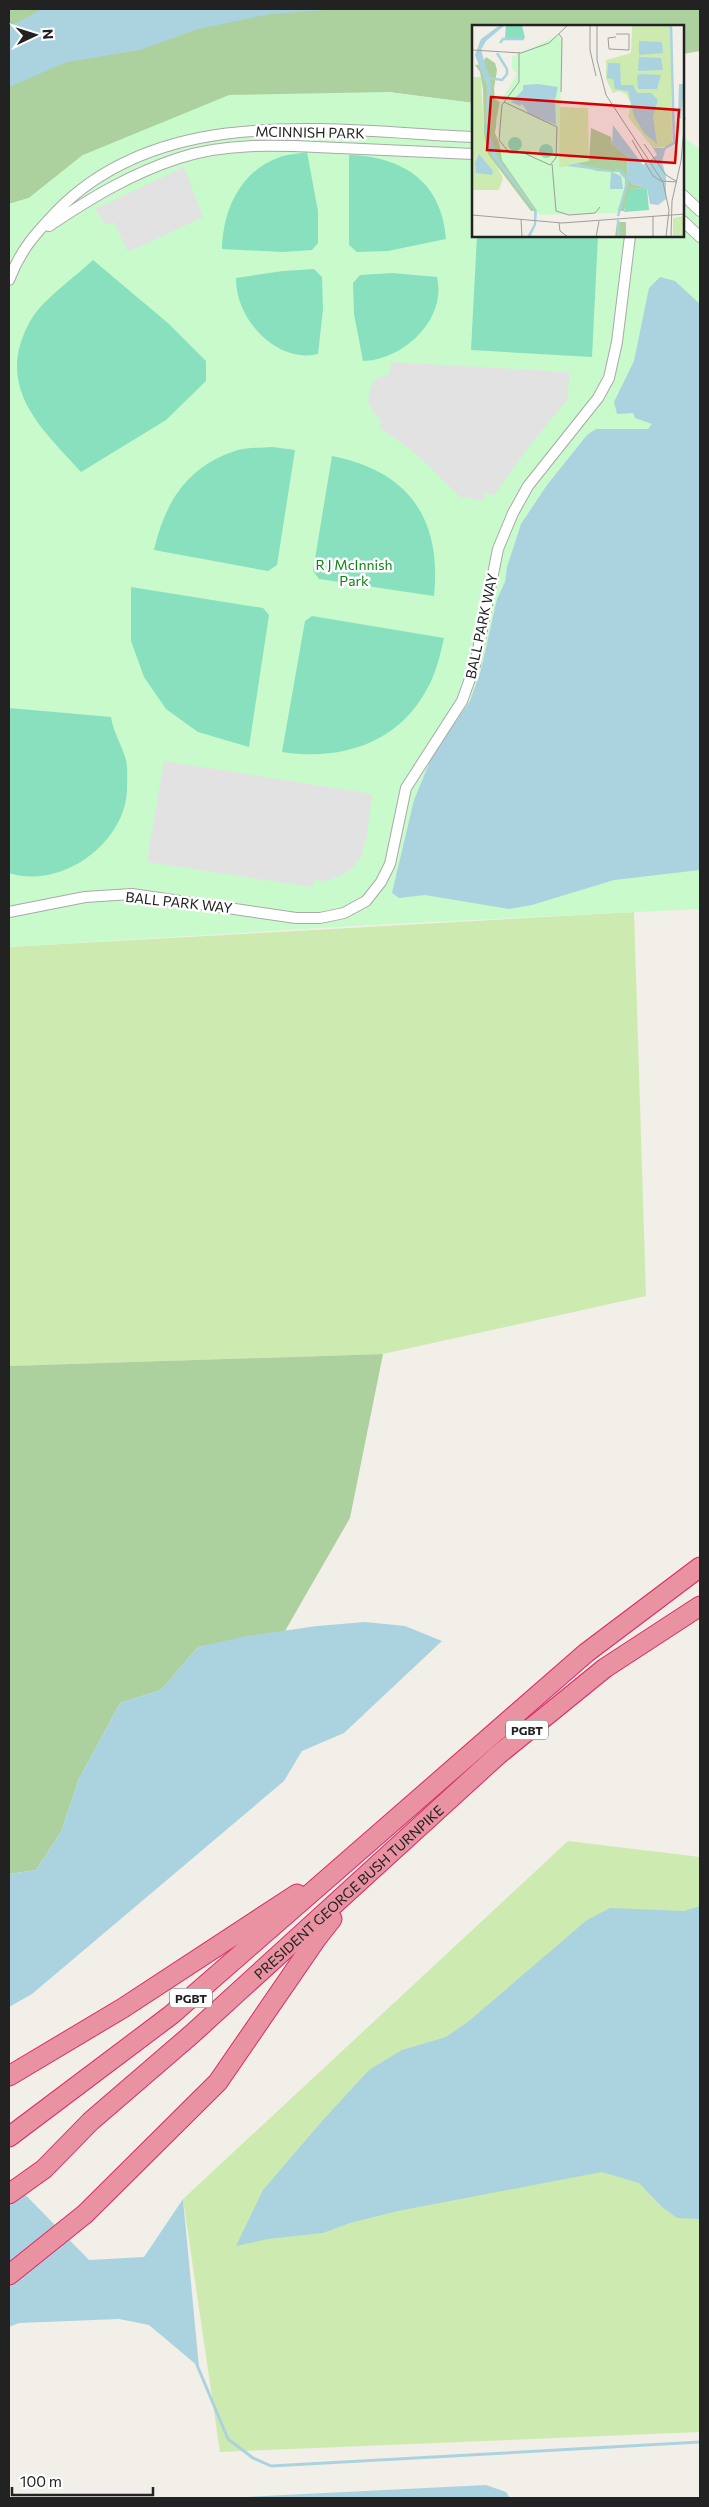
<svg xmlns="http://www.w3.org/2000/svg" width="709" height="2507" font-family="Commissioner,sans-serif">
<rect width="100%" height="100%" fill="#f2efe9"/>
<!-- grass -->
<path fill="#cdebb0" d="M634 912 646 1296 383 1354 9 1366V947Z
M568 1841 700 1857V2432L220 2452 183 2199Z"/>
<!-- forest -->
<path fill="#add19e" d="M9 9H700V51L683 54V26H473V103L388 92 83 155 29 198 9 204Z
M383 1354 350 1518 285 1631 198 1647 161 1690 120 1703 79 1779 61 1832 36 1870 9 1874V1366Z"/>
<!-- park -->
<path fill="#c8facc" d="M388 92 473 103V236H683V137L700 149V909L371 925 9 947V204L29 198 83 155 229 95Z"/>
<!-- pitch -->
<path fill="#88e0be" d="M307 152 318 211V243L312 250 283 252 222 249C223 210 240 171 280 157 288 154 298 154 307 152Z
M349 155C389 156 428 171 441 213 444 221 445 231 446 239L388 251 357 252 349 245Z
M477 236H598L592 357 471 350Z
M93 260 169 324 206 361V381L166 420 81 472C49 436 5 399 20 345 24 333 29 321 37 311 53 292 75 277 93 260Z
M314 269 322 277 323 309 318 354C276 364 235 318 236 278L283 271Z
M392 273 437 277C447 320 403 360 363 361L354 314 353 283 360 275Z
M273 447 295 450 277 565 268 571 154 550C165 502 187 467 235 451 246 447 261 448 273 447Z
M332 456C409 471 442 519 434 596L319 579 313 571Z
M131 587 263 608 269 615 249 747 198 732 166 709 144 677 131 641Z
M312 616 444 638C440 655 436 674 427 689 398 744 340 761 282 752L305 621Z
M9 708 111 717C113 732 122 745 126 760 128 768 127 781 127 790 125 844 60 890 9 873Z"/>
<!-- parking -->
<path fill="#e2e2e2" d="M184 167 203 217 128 252 114 222 106 225 95 209Z
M391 362 569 372 568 399 534 440 494 495 484 492 485 501 460 497 414 452 380 428 381 420 373 412 368 401 370 389 377 378 390 374Z
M164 761 372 794 367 835 361 857 349 871 327 881 314 880 312 887 147 862Z"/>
<!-- water -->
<path fill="#aad3df" d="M42 9H337L270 14 198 29 140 50 67 62 9 87V27Z
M660 277 675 281 700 304V870L614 880 532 905 509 909 425 895 399 898 392 893 414 800 433 754 470 701 481 670 497 599 505 582 507 567 521 524 547 485 587 435 596 429H648L652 424 635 418 633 413 617 414 614 402 634 361 649 288Z
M365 1622 405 1626 442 1641 344 1733 302 1751 284 1781 32 1994 9 2007V1874L36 1870 61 1832 79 1779 120 1703 161 1690 198 1647 247 1636 317 1626Z
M700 1906V2219L677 2218 662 2207 639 2183 602 2172 398 2211 350 2223 323 2233 268 2239 236 2246 263 2190 323 2120 369 2070 402 2050 446 2037 469 2021 587 1920 610 1908 684 1911Z
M9 2178 89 2260 144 2257 183 2199 199 2367 149 2325 119 2319 19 2323 9 2327Z
M486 2485 506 2492 510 2498H226Z"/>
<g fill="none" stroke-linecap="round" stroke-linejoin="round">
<!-- stream -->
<path stroke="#aad3df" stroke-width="3" d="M197 2365 228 2439 253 2458 271 2466 700 2442"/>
<!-- minor casing -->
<g stroke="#a9a9a9" stroke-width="12">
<path id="minor" d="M683 195 700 211
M683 221 700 237
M49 226C91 198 130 174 179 158 230 141 287 146 340 148 385 150 429 152 473 154
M9 280C21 249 35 234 58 210 165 102 336 131 473 137
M9 912 85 897 132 894 296 918H320L344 913 366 901 381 882 390 864 406 788 462 701 475 665 498 549 513 513 528 486 598 398 609 378 617 342 630 236"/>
</g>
<!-- motorway casing -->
<g stroke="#dc2a67" stroke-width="21">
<g id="motorway">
<path d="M9 2076 123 2008 297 1894"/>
<path d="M9 2137 171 2015 586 1653 700 1567"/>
<path id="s1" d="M9 2194 44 2169 91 2121 192 2034 498 1755 605 1668 700 1606"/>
<path d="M9 2275 85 2214 218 2082 317 1938 332 1919"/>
</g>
</g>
<!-- minor -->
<use href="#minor" stroke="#fff" stroke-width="10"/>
<!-- motorway -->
<use href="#motorway" stroke="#e892a2" stroke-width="19"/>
</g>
<g text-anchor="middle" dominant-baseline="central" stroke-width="5" stroke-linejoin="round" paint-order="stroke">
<!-- shield labels -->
<g fill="#fff" stroke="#646464" stroke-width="1">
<rect x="506" y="1720.5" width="42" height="19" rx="4"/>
<rect x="170" y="1988.5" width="42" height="19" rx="4"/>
</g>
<g font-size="12" font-weight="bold" fill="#222">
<text x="527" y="1730">PGBT</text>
<text x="191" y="1998">PGBT</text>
</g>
<!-- street labels -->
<g font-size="14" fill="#222" stroke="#fff">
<text transform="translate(310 132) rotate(1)">MCINNISH PARK</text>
<text transform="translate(481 626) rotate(-78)">BALL PARK WAY</text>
<text transform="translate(179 902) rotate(6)">BALL PARK WAY</text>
<text stroke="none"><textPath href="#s1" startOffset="455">PRESIDENT GEORGE BUSH TURNPIKE</textPath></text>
</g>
<!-- park labels -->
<g font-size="14" fill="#0c8416" stroke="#fff">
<text x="354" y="564">R J McInnish<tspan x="354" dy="16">Park</tspan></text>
</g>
</g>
<!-- overview -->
<g transform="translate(472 25)">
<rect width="212" height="212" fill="#f2efe9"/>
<path d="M160 0H199L200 121 181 123 156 92 159 79 154 69 147 66 141 68 134 54V35L159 28ZM0 52H9L12 109 15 122 31 153 27 165H0ZM87 82 116 83 117 137 87 142ZM212 191V212H201V193Z" fill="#cdebb0"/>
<path d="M14 32 23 38 25 45 22 63 23 74 28 77 23 108 30 124V135L41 150 60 165 68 186H59L16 129 12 109 11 64 8 47 3 40 10 39ZM119 103 139 112 140 119 156 132 155 148 160 159 175 163 158 164 152 186H145L146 180 87 142 117 136ZM145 197H154V212H143Z" fill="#add19e"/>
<path d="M87 10 90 16 87 142 106 139 125 146 147 147 153 154V163L145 188 68 190 30 135 24 96 28 77 45 49 40 44V32Z" fill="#c8facc"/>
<path d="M34 0H50L53 13H33ZM36 119a7 7 0 1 1 14 0a7 7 0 1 1-14 0ZM67 126a7 7 0 1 1 14 0a7 7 0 1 1-14 0ZM175 163 177 185 152 187 157 164Z" fill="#88e0be"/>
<path d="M28 0H33L14 16 9 25 19 58 18 110 26 133 65 187 64 200 58 212H55L62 199V185L20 131 14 108 15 61 3 30 9 14ZM167 16 190 17 191 28 167 30ZM167 32 189 33 191 45 166 46ZM136 38H148L149 60H161L165 68H179L186 75 181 91 185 119 172 108 162 91 156 66 143 64 141 54 135 53ZM168 49 189 50 185 64H166L165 51ZM66 59 86 62 83 75 84 100 57 89 50 79 48 81 39 77 51 65V60ZM207 59H212L209 94 206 92ZM141 100 171 140 185 130 181 123H194L190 136 194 152V174L186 180 178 179 175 163 160 159 155 148 156 132 140 119ZM7 129 21 146 20 150 4 148 3 138ZM103 139 143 146 140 147 149 151 151 164H138L139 147 95 141Z" fill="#aad3df"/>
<path fill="none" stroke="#aad3df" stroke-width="2.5" d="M28 18 31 14H52M16 53 30 55 35 49V44L25 28M193 123 202 118 199 0M143 145 149 146 155 154M146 191 157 150M146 195 147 212"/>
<path fill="none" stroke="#9f9d99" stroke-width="1" d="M118 0V25L124 51M125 0V35L134 70 191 157 197 185 194 212M87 9 90 13 89 67M144 12 136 13 137 24 157 25V9H144M0 25 49 28 77 18 96 0M47 27V57L30 80 27 115 36 126 52 128 78 140M32 77 85 102 84 133 78 140M160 115 181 151 189 156 205 157M172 119 194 150 204 156M80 139 84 186 97 190 123 188 128 182M0 190 90 198 213 189M181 191V212M49 194 50 212M87 198 88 206 96 212M124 212 127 196M199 212 200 176 209 136 213 92"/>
<path fill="#d40000" fill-opacity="0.15" stroke="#d40000" stroke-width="2.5" d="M19 72 207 85 203 138 15 125Z"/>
<rect width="212" height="212" fill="none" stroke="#222" stroke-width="2.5"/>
</g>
<!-- border -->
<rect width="709" height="2507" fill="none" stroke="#222222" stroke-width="20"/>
<!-- north arrow -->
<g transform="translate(35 35) rotate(86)" stroke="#ffffff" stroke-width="4" paint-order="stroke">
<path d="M0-4L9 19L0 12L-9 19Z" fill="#222222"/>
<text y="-8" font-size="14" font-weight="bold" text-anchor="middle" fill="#222222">N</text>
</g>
<!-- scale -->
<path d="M12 2487v8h141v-8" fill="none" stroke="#222222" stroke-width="2.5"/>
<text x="20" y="2487" font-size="15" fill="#222222" stroke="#ffffff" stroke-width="4" paint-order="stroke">100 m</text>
</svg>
